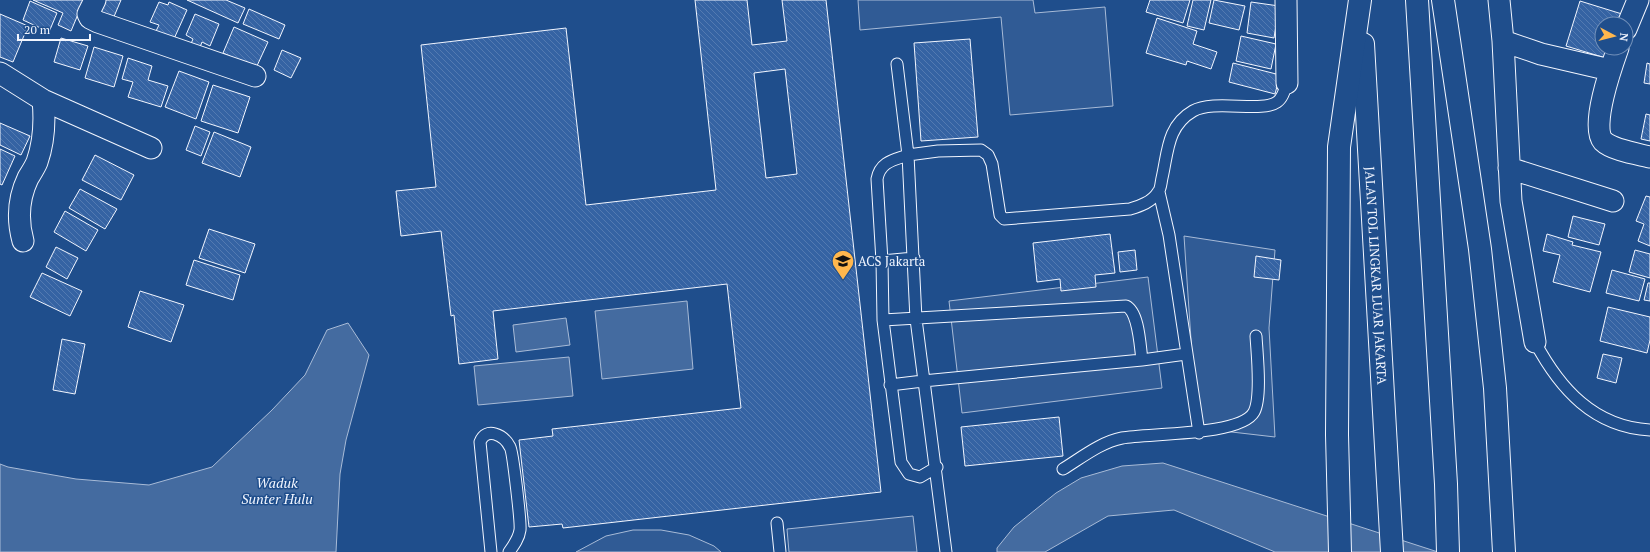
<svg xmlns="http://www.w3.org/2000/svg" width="1650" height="552" font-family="'PT Serif',serif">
<defs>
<pattern id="building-back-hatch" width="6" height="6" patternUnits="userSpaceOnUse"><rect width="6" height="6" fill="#3563a3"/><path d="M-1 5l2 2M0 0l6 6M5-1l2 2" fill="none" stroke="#537ab1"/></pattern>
</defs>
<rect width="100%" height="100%" fill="#1f4e8c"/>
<!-- built -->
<path fill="#305b95" stroke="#a8bbd7" d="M858 0H1033L1035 13 1105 7 1113 106 1010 115 1001 17 860 30Z
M1184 236 1275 250 1269 328 1275 437 1197 428Z
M1148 277 1162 388 962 413 949 301Z
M913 516 917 552H789L787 529Z
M633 530H661L689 535 714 546 721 552H576L606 536Z"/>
<!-- water -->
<path fill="#446ba0" stroke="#a8bbd7" d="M687 301 693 369 602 379 595 311Z
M566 318 570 345 516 352 513 325Z
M348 323 369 355 346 440 340 474 336 552H0V464L8 467 76 479 149 485 212 467 272 410 305 375 327 330Z
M569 357 573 396 478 405 474 366Z
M1163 463 1438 552H1275L1174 510 1108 516 1045 552H997V548L1014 527 1056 493 1081 478 1122 466Z"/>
<!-- building -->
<path fill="url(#building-back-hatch)" stroke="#f2f6ff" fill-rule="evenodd" d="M33 0H84L71 31 58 25 63 13Z
M103 0H121L113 19 98 12Z
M187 0H226L245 8 238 23Z
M695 0H747L752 45 787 41 782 0H826L881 492 563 528 562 524 529 527 519 440 553 436 552 429 741 408 727 284 493 311 498 359 459 364 454 315 451 316 441 231 401 236 396 191 436 187 421 45 566 28 586 205 716 190ZM785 69 797 174 766 178 754 73Z
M1150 0H1190L1183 23 1146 12Z
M1193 0H1211L1204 30 1187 26Z
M1214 0 1245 6 1239 30 1209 23Z
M30 1 57 13 49 32 23 20Z
M1580 1 1622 14 1619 24H1602V48H1612L1609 59 1566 46Z
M159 2 168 5 169 2 187 10 173 41 155 33 159 25 150 22Z
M1251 2 1279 6 1274 38 1247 33Z
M249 9 285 25 279 39 243 24Z
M0 14 28 26 13 62 0 57Z
M195 14 219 24 210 46 202 42 199 50 190 46 193 39 186 35Z
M1157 18 1197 31 1193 44 1217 52 1211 69 1187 61 1186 65 1146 53Z
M234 27 268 42 256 68 223 53Z
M1241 36 1276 44 1271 69 1236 61Z
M61 38 88 46 80 70 54 62Z
M970 39 978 137 921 141 914 43Z
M94 47 123 56 114 87 85 78Z
M282 50 301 58 291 78 274 70Z
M128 58 152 66 148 80 168 86 161 107 128 97 133 82 122 79Z
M1233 63 1280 75 1275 94 1229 82Z
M1647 63 1650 64V84L1644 83Z
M179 71 209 82 196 119 165 107Z
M213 85 250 97 238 133 201 121Z
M1646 114 1650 115V141L1641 139Z
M0 123 30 136 21 155 0 145Z
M195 126 210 132 201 156 186 150Z
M214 132 251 147 240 177 202 163Z
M0 149 15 156 2 185 0 184Z
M95 155 134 175 121 200 82 180Z
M80 189 117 209 105 229 69 208Z
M1646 196 1650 197V246L1638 241 1644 224 1636 221Z
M65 211 98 230 86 251 54 232Z
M1573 216 1605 224 1599 245 1568 237Z
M209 229 255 244 245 273 199 258Z
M1110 234 1115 273 1095 275 1096 287 1061 291 1060 279 1037 282 1033 243Z
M1547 234 1573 242 1572 245 1601 252 1590 292 1553 282 1560 255 1543 251Z
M56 247 78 258 67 279 46 267Z
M1135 250 1137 270 1120 272 1118 252Z
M1635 250 1650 254V278L1629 272Z
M1256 256 1281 260 1279 280 1254 277Z
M194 260 240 275 233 300 186 285Z
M1612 270 1645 279 1639 301 1606 293Z
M42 273 82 291 70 316 30 297Z
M1648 283H1650V301L1644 300Z
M140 291 184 305 171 342 128 327Z
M1608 307 1650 317V340L1647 353 1600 341Z
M62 339 85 344 75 394 53 390Z
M1603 354 1622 358 1616 383 1597 378Z
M1059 417 1063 456 965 466 961 427Z"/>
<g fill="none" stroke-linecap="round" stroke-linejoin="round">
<!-- lane casing -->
<g stroke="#f2f6ff" stroke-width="13">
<path id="lane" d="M897 64 908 155C893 160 880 162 877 179L882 261 883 320 901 462 909 474 920 477 937 467
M1159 192 1169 235 1199 433
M882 261 914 258
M883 320 1126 306C1139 312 1140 346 1142 360L1186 354
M1535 342C1560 389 1594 427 1650 430
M890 385 923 381 1142 360
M1063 469C1081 458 1101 442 1122 438 1148 433 1241 436 1254 412 1262 397 1257 354 1256 336
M777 523 780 552
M491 552 480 442C486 426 504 435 510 447 513 452 521 523 520 530 519 538 514 545 509 552
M946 552 916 319 908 155 938 151 981 150 988 155 992 164 1000 215 1004 219 1130 209C1140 206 1152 202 1158 192 1161 189 1161 182 1162 178 1168 152 1167 126 1193 111 1214 99 1262 113 1277 102 1283 98 1285 89 1287 83"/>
</g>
<!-- street casing -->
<g stroke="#f2f6ff" stroke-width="23">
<path id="street" d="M95 0 88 14 90 18 98 22 255 76
M1286 0 1287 83
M1499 0 1503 41 1511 201 1535 342
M1626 29 1638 0
M1503 41 1541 54 1610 70
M1618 48C1612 65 1590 126 1603 141 1612 150 1638 154 1650 157
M0 73 43 100 151 148
M1509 168 1613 201
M23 241C17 219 18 199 28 178 31 173 35 167 37 162 44 142 45 120 43 100"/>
</g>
<!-- highway casing -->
<g stroke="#f2f6ff" stroke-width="24">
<g id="highway">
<path d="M1417 0 1446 484 1448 552"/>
<path d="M1443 0 1480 249 1495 388 1504 552"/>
<path id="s1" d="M1363 44 1392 552"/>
<path d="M1340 552 1337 435 1339 147 1360 0"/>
</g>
</g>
<!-- lane -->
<use href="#lane" stroke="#1f4e8c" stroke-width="11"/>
<!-- street -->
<use href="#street" stroke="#1f4e8c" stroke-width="21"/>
<!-- highway -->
<use href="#highway" stroke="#1f4e8c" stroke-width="22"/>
</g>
<!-- icons -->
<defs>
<g id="school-pin" transform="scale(1.15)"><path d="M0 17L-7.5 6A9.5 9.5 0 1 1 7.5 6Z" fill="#ffb74d" stroke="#1f4e8c"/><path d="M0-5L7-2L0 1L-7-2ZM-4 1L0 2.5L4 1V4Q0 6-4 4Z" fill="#111"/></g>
</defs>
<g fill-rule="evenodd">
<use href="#school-pin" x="843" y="261"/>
</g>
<g text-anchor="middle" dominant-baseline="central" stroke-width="3" stroke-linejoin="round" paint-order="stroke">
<!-- poi labels -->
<g font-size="13" fill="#f2f6ff" stroke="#1f4e8c" text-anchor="start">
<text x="858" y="261">ACS Jakarta</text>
</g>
<!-- street labels -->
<g font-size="13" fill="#f2f6ff" stroke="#1f4e8c">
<text stroke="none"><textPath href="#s1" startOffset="232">JALAN TOL LINGKAR LUAR JAKARTA</textPath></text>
</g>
<!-- water labels -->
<g font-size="14" font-style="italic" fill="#f2f6ff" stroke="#1f4e8c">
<text x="277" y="482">Waduk<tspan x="277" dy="16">Sunter Hulu</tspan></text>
</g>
</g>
<!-- north arrow -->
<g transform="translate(1614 36) rotate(97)"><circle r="19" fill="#1f4e8c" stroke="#7391ba"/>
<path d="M0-3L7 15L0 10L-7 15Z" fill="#ffb74d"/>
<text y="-6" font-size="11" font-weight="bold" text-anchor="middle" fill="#f2f6ff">N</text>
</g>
<!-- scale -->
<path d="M18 34v6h72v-6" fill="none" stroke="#f2f6ff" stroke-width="2"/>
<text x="24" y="34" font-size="12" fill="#f2f6ff" stroke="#1f4e8c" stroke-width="3" paint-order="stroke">20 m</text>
</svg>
